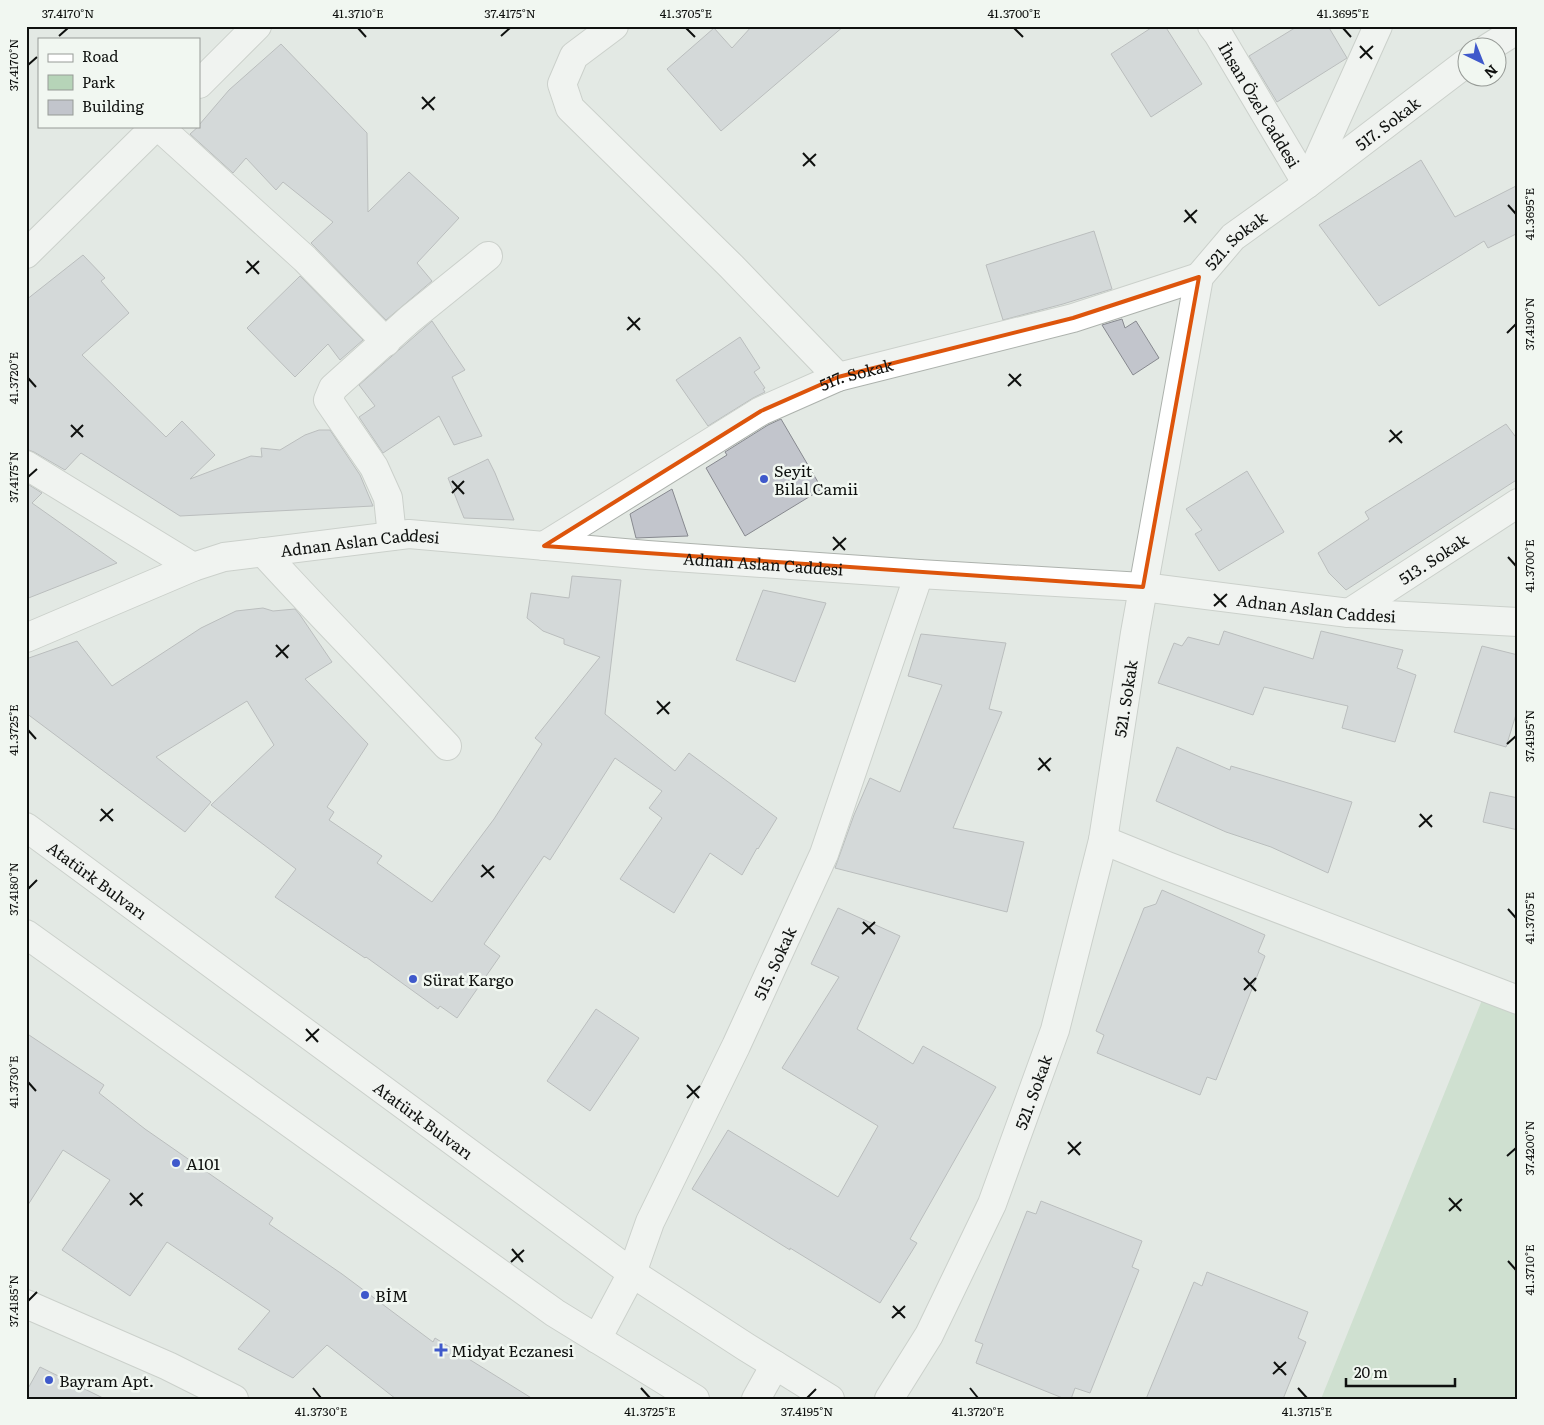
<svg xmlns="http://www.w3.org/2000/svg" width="1544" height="1425" font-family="Literata,serif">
<rect width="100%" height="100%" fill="#e3e9e4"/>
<!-- green -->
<path fill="#b6d4b8" d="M1482 1000 1518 1015V1399H1321Z"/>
<!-- building -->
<path fill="#c2c5cc" stroke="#87898f" d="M752 26H844L721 131 667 69 714 28 732 48Z
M1154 26H1165L1202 84 1151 117 1111 54Z
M1298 26H1328L1347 58 1277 102 1249 56Z
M281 44 367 133 368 212 409 172 459 218 417 263 432 281 386 320 311 243 333 222 283 182 276 190 246 158 233 173 190 134 199 126V125L229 90Z
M1421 160 1455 217 1518 185V233L1488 248 1484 241 1379 306 1319 225Z
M1094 231 1112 289 1063 304 1003 320 986 265Z
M83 255 105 278 101 281 129 313 82 355 166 437 182 421 215 455 190 479 251 456 262 457 261 448 280 450 305 435 319 430H330L360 475 373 506 180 516 81 453 65 470 34 452 26 449V300Z
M300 276 363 340 340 360 328 344 295 377 247 328Z
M1122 319 1125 328 1136 321 1159 358 1133 375 1102 325Z
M432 321 465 370 452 377 482 436 454 445 439 416 383 453 359 417 375 406 359 385Z
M740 337 760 368 754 372 765 388 763 389 765 392 753 398 708 426 676 380Z
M781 419 822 489 745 536 706 468 727 455 725 452 768 425Z
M1506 424 1518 440V479L1346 590 1329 573 1318 553 1369 519 1365 512Z
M488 459 495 473 514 520 464 518 448 478Z
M1247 471 1284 532 1219 571 1195 534 1202 530 1186 509Z
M26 483 42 493 32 503 117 563 26 599Z
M672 489 688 536 636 538 630 514Z
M572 576 621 580 605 714 675 771 689 753 777 818 758 849 757 848 742 875 710 853 674 913 620 879 662 818 649 808 662 791 615 758 550 860 544 856 484 944 500 956 457 1018 440 1006 438 1009 366 957 365 958 275 897 296 869 211 805 274 745 247 701 156 757 211 802 185 832 26 713V659L77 641 112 686 201 628 236 611 263 608 273 611 295 609 300 615 332 662 305 679 368 744 327 807 334 812 329 820 382 856 377 863 432 902 494 819 542 744 535 738 600 657 564 644V639L543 631 527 618 531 593 569 598Z
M763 590 826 603 795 682 736 660Z
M1224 631 1313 659 1321 631 1403 650 1397 668 1416 675 1395 742 1342 728 1348 706 1264 687 1253 715 1158 683 1174 643 1182 646 1188 637 1219 645Z
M921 634 1006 643 989 709 1002 712 953 828 1024 842 1007 912 835 868 854 815 870 778 900 792 942 685 908 676Z
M1482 646 1518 655V708L1506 747 1454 732Z
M1177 747 1230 770 1231 766 1352 802 1328 873 1271 847 1226 832 1156 801Z
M1490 792 1518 798V830L1483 822Z
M1162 890 1265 935 1258 952 1265 956 1216 1080 1207 1077 1200 1095 1097 1053 1104 1035 1096 1031 1144 908 1156 904Z
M838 908 900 936 857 1029 913 1064 923 1046 996 1087 910 1239 917 1243 880 1303 790 1248V1250L692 1189 728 1130 838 1197 878 1126 782 1068 839 977 811 964Z
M596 1009 639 1038 590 1111 547 1081Z
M26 1033 104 1085 99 1093 145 1129 273 1218 269 1224 342 1274 433 1342 435 1338 533 1399H396L327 1345 293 1378 238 1349 270 1311 167 1242 130 1296 62 1250 110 1180 63 1150 26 1208Z
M1041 1201 1142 1241 1132 1267 1139 1270 1090 1393 1075 1388 1071 1399H1065L976 1363 983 1344 975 1341 1027 1211 1036 1214Z
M1207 1272 1308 1312 1298 1338 1306 1342 1283 1399H1146L1194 1282 1202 1286Z
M40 1367 105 1399H26V1392Z"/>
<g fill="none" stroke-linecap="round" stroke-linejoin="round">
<!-- minor casing -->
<g stroke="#adb2ad" stroke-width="30">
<g id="minor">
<path d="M614 26 574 56 562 84 570 108 731 266 838 377"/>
<path id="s1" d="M1212 26 1218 34 1307 184 1466 63"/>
<path d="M1488 48 1518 29"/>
<path d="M199 84 257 26"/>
<path d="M158 126 305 259 386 342"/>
<path d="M26 254 156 126"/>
<path d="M26 465 193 567"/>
<path d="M392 536 388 498 374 467 328 400 333 388 410 319 488 256"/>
<path id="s2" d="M544 546 761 411 838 377 1073 318 1199 277"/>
<path d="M263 552C323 618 386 681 447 746"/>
<path id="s3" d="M1349 613 1518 503"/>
<path id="s4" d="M26 638 193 567 224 557 409 534 647 555 919 574 1143 587 1349 613 1518 622"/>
<path d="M1103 840 1167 866 1518 1000"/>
<path d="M26 1304 168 1366 234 1399"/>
<path id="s5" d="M597 1339 632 1273 650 1222 736 1046 824 854 919 574"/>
<path d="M756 1399 775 1365"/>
<path id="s6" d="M889 1399 929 1335 992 1204 1055 1030 1103 840 1135 633 1199 277 1233 237 1307 184 1378 26"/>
</g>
</g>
<!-- major casing -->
<g stroke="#adb2ad" stroke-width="30">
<g id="major">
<path id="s7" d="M26 827 632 1273 746 1347 830 1399"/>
<path d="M26 934 555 1313 695 1399"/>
</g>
</g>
<!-- minor -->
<use href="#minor" stroke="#fff" stroke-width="28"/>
<!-- major -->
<use href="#major" stroke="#fff" stroke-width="28"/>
</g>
<!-- marked area -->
<path d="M0 0H1544V1425H0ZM1199 277 1143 587 544 546 761 411 838 377 1073 318Z" fill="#e3e9e4" fill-opacity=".55" fill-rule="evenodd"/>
<path fill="none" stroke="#dd550c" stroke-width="4" stroke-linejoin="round" d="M1199 277 1143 587 544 546 761 411 838 377 1073 318Z"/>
<!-- ticks -->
<path fill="none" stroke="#0f110f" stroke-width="2" d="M358 28 366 37M686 28 695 37M1014 28 1023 37M1343 28 1351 37M59 36 68 28M501 36 510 28M1360 46 1372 59M1360 58 1373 46M28 65 37 57M422 97 434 110M422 109 435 97M803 153 815 166M803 166 816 154M1508 205 1516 214M1185 210 1196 223M1184 222 1197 210M247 261 259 274M246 273 259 261M628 317 640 330M627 330 640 318M1507 333 1516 324M1009 374 1021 386M28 378 36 387M1008 386 1021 374M71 425 83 437M1390 430 1402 443M71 437 83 425M1389 442 1402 431M28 477 37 469M452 481 464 494M452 493 464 481M833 537 845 550M833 550 846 538M1508 557 1516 566M1214 594 1226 607M1214 606 1227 594M276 645 288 658M276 657 289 645M657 701 669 714M657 714 670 702M28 730 36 739M1507 744 1516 736M1039 758 1050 771M1038 770 1051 758M101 809 113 821M1420 814 1432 827M100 821 113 809M1419 827 1432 815M482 865 494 878M481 877 494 866M28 889 37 880M1508 909 1516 918M863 922 875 934M862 934 875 922M1244 978 1256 991M1244 990 1256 978M306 1029 318 1042M306 1041 319 1029M28 1082 36 1091M687 1085 699 1098M687 1098 700 1086M1068 1142 1080 1155M1068 1154 1081 1142M1507 1156 1516 1148M130 1193 142 1206M1449 1198 1461 1211M130 1205 143 1193M1449 1211 1462 1199M512 1249 523 1262M1508 1261 1516 1270M511 1262 524 1250M28 1301 37 1292M893 1306 905 1318M892 1318 905 1306M1274 1362 1286 1375M1273 1374 1286 1362M313 1388 321 1398M641 1388 650 1398M970 1388 978 1398M1298 1388 1307 1398M807 1398 816 1389"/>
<!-- markers -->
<g fill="#3f59cb" stroke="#f1f7f1" stroke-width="2">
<circle cx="764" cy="479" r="5"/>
<circle cx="413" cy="979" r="5"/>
<circle cx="176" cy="1163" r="5"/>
<circle cx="365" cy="1295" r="5"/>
<path d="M438.5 1342.5h5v5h5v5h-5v5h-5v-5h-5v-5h5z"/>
<circle cx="49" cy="1380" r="5"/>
</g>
<g text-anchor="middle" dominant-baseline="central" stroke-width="5" stroke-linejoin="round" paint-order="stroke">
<!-- street labels -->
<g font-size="16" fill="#0f110f" stroke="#f1f7f1">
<text stroke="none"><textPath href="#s1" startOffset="92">İhsan Özel Caddesi</textPath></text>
<text stroke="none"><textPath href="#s1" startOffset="285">517. Sokak</textPath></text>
<text stroke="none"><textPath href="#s6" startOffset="1225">521. Sokak</textPath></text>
<text stroke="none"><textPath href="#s2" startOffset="358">517. Sokak</textPath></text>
<text stroke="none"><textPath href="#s4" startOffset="351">Adnan Aslan Caddesi</textPath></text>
<text stroke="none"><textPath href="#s3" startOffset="100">513. Sokak</textPath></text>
<text stroke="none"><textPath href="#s4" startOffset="756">Adnan Aslan Caddesi</textPath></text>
<text stroke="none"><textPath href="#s4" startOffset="1311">Adnan Aslan Caddesi</textPath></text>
<text stroke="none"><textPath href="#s6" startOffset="745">521. Sokak</textPath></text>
<text stroke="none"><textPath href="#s7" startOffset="89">Atatürk Bulvarı</textPath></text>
<text stroke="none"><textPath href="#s5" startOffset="416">515. Sokak</textPath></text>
<text stroke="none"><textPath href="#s6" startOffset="340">521. Sokak</textPath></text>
<text stroke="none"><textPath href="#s7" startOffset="494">Atatürk Bulvarı</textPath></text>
</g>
<!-- poi labels -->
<g font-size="16" fill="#0f110f" stroke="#f1f7f1" text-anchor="start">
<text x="774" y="470">Seyit<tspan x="774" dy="18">Bilal Camii</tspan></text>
<text x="423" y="979">Sürat Kargo</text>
<text x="186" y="1163">A101</text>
<text x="375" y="1295">BİM</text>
<text x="451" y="1350">Midyat Eczanesi</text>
<text x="59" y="1380">Bayram Apt.</text>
</g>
</g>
<!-- border -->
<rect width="1544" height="1425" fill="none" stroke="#f1f7f1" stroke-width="55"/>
<!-- legend -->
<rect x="38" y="38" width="162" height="90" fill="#f1f7f1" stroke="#979b97"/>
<rect x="48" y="54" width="25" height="8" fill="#ffffff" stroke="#979b97"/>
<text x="82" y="62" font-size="15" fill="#0f110f">Road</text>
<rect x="48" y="75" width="25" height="15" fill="#b6d4b8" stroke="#979b97"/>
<text x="82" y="88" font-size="15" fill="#0f110f">Park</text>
<rect x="48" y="100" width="25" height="15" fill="#c2c5cc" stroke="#979b97"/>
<text x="82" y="112" font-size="15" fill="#0f110f">Building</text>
<!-- north arrow -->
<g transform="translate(1482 62) rotate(137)"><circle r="24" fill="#f1f7f1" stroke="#979b97"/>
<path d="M0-4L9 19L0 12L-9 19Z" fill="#3f59cb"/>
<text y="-8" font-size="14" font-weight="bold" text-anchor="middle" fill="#0f110f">N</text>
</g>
<!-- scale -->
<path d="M1346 1378v8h109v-8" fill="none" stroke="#0f110f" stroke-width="2.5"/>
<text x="1354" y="1378" font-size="15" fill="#0f110f" stroke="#f1f7f1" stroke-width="4" paint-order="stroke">20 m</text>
<rect x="28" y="28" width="1488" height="1370" fill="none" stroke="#0f110f" stroke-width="2"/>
<g font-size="12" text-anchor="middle" fill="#0f110f">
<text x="68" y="18">37.4170°N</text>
<text x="358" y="18">41.3710°E</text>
<text x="510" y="18">37.4175°N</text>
<text x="686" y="18">41.3705°E</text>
<text x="1014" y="18">41.3700°E</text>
<text x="1343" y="18">41.3695°E</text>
<text transform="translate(14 65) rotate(-90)" y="4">37.4170°N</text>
<text transform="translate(1530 214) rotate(-90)" y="4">41.3695°E</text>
<text transform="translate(1530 324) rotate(-90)" y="4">37.4190°N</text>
<text transform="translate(14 378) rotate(-90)" y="4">41.3720°E</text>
<text transform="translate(14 477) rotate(-90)" y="4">37.4175°N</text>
<text transform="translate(1530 566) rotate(-90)" y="4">41.3700°E</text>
<text transform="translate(14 730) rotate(-90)" y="4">41.3725°E</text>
<text transform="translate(1530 736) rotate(-90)" y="4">37.4195°N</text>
<text transform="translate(14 889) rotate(-90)" y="4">37.4180°N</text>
<text transform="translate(1530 918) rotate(-90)" y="4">41.3705°E</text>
<text transform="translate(14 1082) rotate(-90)" y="4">41.3730°E</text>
<text transform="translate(1530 1148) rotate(-90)" y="4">37.4200°N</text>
<text transform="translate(1530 1270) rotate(-90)" y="4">41.3710°E</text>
<text transform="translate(14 1301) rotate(-90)" y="4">37.4185°N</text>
<text x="321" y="1416">41.3730°E</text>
<text x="650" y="1416">41.3725°E</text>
<text x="807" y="1416">37.4195°N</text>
<text x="978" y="1416">41.3720°E</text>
<text x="1307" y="1416">41.3715°E</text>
</g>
</svg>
